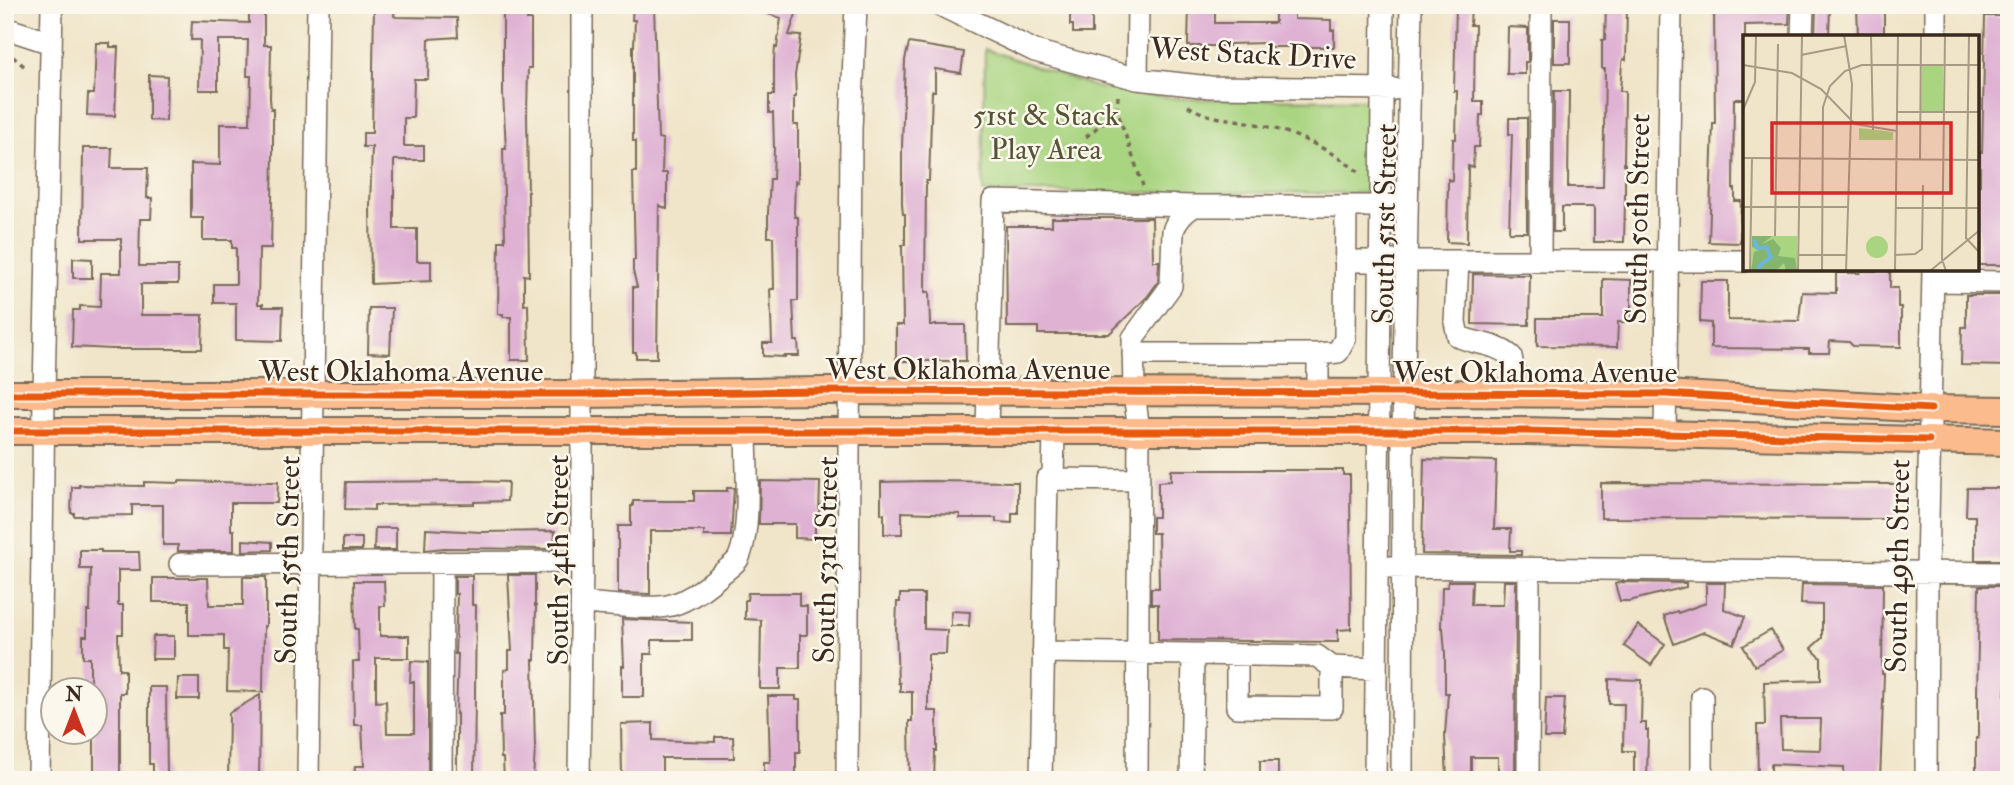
<svg xmlns="http://www.w3.org/2000/svg" width="2014" height="785" font-family="'IM FELL Double Pica',serif">
<rect width="100%" height="100%" fill="#fbf7ec"/>
<filter id="ink" filterUnits="userSpaceOnUse"><feTurbulence type="fractalNoise" baseFrequency=".0143" numOctaves="2"/><feDisplacementMap in="SourceGraphic" scale="14" xChannelSelector="R" yChannelSelector="G"/><feConvolveMatrix kernelMatrix="1 2 1 2 8 2 1 2 1" color-interpolation-filters="sRGB"/></filter>
<filter id="wash" filterUnits="userSpaceOnUse"><feTurbulence type="fractalNoise" baseFrequency=".00686" numOctaves="4" result="noise"/><feDisplacementMap in="SourceGraphic" scale="28" xChannelSelector="R" yChannelSelector="G"/><feGaussianBlur stdDeviation="1.57" result="paint"/><feColorMatrix in="noise" values="0 0 0 0 0 0 0 0 0 0 0 0 0 0 0 0 0 1.4 0 .05"/><feComposite in="paint" operator="in"/></filter>
<g filter="url(#wash)">
<rect width="100%" height="100%" fill="#f0e5c9"/>
<!-- green -->
<path fill="#a9d480" stroke="#727f4f" stroke-width="2" d="M985 49 1098 88 1181 99 1370 100 1369 193 983 192Z"/>
<g id="blocks">
<!-- building -->
<path fill="#dfb2d4" fill-rule="evenodd" d="M249 5H264V45H271L270 98 271 109H273V152L271 248H259L258 304H263V307H283L282 341 236 340V303H214V284H236V248H232V240H203V218H191V164L220 165V124H250L251 76H247L248 40H218V90H199L200 40H191L192 21 249 23Z
M374 5H395L394 16 396 17 457 18 458 37 429 39 428 79H414L413 118H404V146H424V160H394V229H417V261H431V281L371 284 370 206 372 147H363V133H372Z
M633 5H654L658 138 663 139 662 173H667V209L659 205 657 358H636V352H633V287H637L633 271V260H635L633 172H636V141H633V46H634L635 20H632Z
M749 5H799L789 35 801 36 795 75 796 97H794V125H798V182L795 181 794 213 795 217H798V301H793L795 341H798L799 356H785V357L763 356V343H772L770 289H774L773 237H768V213L770 179H773L774 148 773 113H769V95H774V60L775 47 777 48 781 18 749 8Z
M1070 5H1092V33H1073V25H1070Z
M1189 5 1215 6V23H1275V5H1294V19L1331 20V30H1334V47H1265V43L1229 44V46H1188Z
M1456 5H1471L1470 25H1475L1474 101H1483V115H1480L1479 147H1474L1473 167 1468 166 1467 243 1447 242 1448 179 1452 181 1453 139H1456L1457 91H1454Z
M1816 5H1830L1829 37H1815Z
M1857 5H1884V37H1858Z
M1606 6H1627L1626 60 1623 59 1622 63 1620 91H1625L1624 164H1625V201L1624 242H1594V209L1593 207H1562V232H1553L1554 91H1569L1568 187H1603L1605 69H1602V40H1605Z
M1790 6 1789 24 1745 25V99H1734L1733 189H1735V201H1741L1740 243 1709 242 1713 123H1715L1714 7Z
M503 10H527V20H531V68H528L527 113 529 276 524 275V305L528 304 529 360H511V317H503V314H498L499 241H505L503 149H506L503 94Z
M1985 16H2009V37H2006L2003 83H2006V113H2009V265H1979L1978 185H1980V152H1982Z
M1554 19H1570V63H1554Z
M1508 27 1528 28V62H1525V74H1507Z
M96 43H110V47H118L115 116 87 115 88 94H94Z
M909 43 964 52 961 73 935 69V91H932L929 181H926L925 292H929L930 325H965L966 361H896V325H903L902 245H905V214H903L902 204V147L905 60Z
M149 75 167 76 166 121 149 120Z
M1509 118H1527V232H1509L1512 134H1509Z
M83 148H112L111 168H148L147 198H152L151 219H140L139 266H178V284H141V315H203L202 349H112L72 347 73 310H80V306L100 307 101 273H121V239H82Z
M1052 218H1152L1153 261H1159L1158 282 1147 297 1109 334H1038V327H1007L1006 226H1052Z
M73 258 92 259V278H73Z
M1860 271H1890V288H1898V307H1901V347L1853 346 1849 342 1830 341 1829 353H1809V349L1711 348V323L1700 322 1701 281H1728V320L1799 321 1802 292 1836 293V273H1860Z
M1473 274 1530 275 1529 325 1472 324Z
M1603 279 1631 280V322H1618L1617 347 1537 346V318H1603Z
M1966 295H2005L2004 328H2009V366L1961 365 1962 327H1966Z
M369 308H392L390 354 368 353Z
M1424 459 1496 461 1494 529H1511L1510 551H1521V555L1422 554Z
M1171 470H1343V475H1350L1351 629 1338 630V642L1158 640V604H1151V588H1159L1158 533H1152V517H1158V482L1171 481Z
M179 481 255 483V482H278L277 503H231V530H234V551H178V545H163V505H132V515L74 516V513H71L72 487H79V485L144 486V482L179 483Z
M471 481 508 482 507 501 474 502V504L374 505V510L345 509 346 482Z
M760 481 820 482 819 515H815V539L795 538V524H759Z
M927 481 1018 482V513H1012V523L996 522V518H960V514L902 512V534H884V514H881V482Z
M1601 483 1895 484 1894 519 1601 518Z
M727 488H734L731 536H704V531H650V594L618 593V526H631V506H633V501H694V491H727Z
M1967 488H2006V541H2009V560H1975V516H1966Z
M375 528H396V550H374Z
M426 529 481 532 555 531 554 549 444 548 425 550Z
M343 538H362V550H343Z
M243 540 272 542V550L243 551Z
M80 550H101V552H139L140 570H118V605H123V634H118L119 670H125V693H120V780H94V690H90V658H83V636H87V611H90L91 569H80Z
M508 575H535V606H536L535 660H533L535 749 533 780H504L503 758H501L500 715H504V670L509 669V651H512Z
M455 576H472V605H476L474 779H457V714H456L458 654H455L457 594H455Z
M243 577H266V626H264L263 692 227 691 228 650H224V635H189V602H153V578H208L209 605H243Z
M354 581H384L385 606H380V636H409V658H376V702L386 701 387 733H414V682H410L411 661 428 662V780H354L355 766H364L362 725H354L353 662H359L358 629H355Z
M1448 581H1472L1471 605H1503L1504 581H1516L1515 778H1498V757H1471V780H1447L1445 735 1448 693H1445V653L1443 628H1441L1442 587H1448Z
M1620 582 1686 583V587L1629 601H1620L1615 584Z
M1706 583H1725L1724 609 1745 617 1734 644 1704 632 1674 644 1664 616 1677 611 1678 613 1706 603Z
M1802 584 1883 585 1882 674H1884L1880 780H1844V767L1771 764V780H1758L1757 725H1765L1764 682 1821 680V658L1811 648 1822 638V605L1801 604ZM1780 719H1821L1820 750 1781 749Z
M1979 586H2006V606H2009V668H2007L2005 696V738H2009V762H2006V780H1976V738H1978V696H1977Z
M748 593H799V606H807V635H800V668H780V689H760L761 620 745 619V600H747Z
M900 594H924V629L947 630 946 654H928V711H937V751H935L934 780H910L909 721H912V692H900V683H898L896 629 897 602H900Z
M951 611 970 612 969 626H951Z
M622 619 692 622V640H652V654H644V697H622V666H624Z
M1638 625 1665 644 1651 665 1624 646Z
M1771 630 1783 650 1755 666 1743 646Z
M153 636H174V659H152Z
M178 678H199V699H177Z
M1609 679 1642 680 1641 723H1646V730H1648L1647 780H1634V751H1623L1624 704H1609Z
M149 687H166L167 780H153V764H149Z
M260 695 259 780H228L229 713Z
M768 696H796V700H800V752H796V780H764V762H770Z
M1546 698H1565L1562 738H1544Z
M653 723V740L715 742V737H733L734 758H662V780H627V776H622L621 724Z
M1260 761H1278V780H1260Z"/>
</g>
</g>
<g filter="url(#ink)">
<use href="#blocks" fill-opacity="0" stroke="#7a6b5a" stroke-width="2"/>
<g fill="none" stroke-linecap="round" stroke-linejoin="round">
<!-- minor casing -->
<g stroke="#7a6b5a" stroke-width="24">
<path id="minor" d="M940 5 1035 51 1137 79 1210 87 1394 89
M5 28 51 43
M1802 37 1803 5
M1936 37V5
M1137 79 1138 5
M1345 261H1744
M1458 261 1455 322 1458 336C1476 345 1493 342 1511 356L1514 373 1512 393
M1540 261 1541 5
M1933 281 2009 282
M1133 354H1318
M1318 393V354L1338 352 1345 339 1346 206
M987 430 993 201 1194 206
M1665 434 1671 5
M1053 479 1054 430
M180 564 582 562
M1390 567 2009 573
M582 603C606 604 644 610 667 606 685 603 705 588 718 577 724 571 734 565 738 559 752 532 746 462 746 431
M1043 652 1193 654
M1237 655V707L1332 708V667
M39 780 44 394 52 5
M308 780 318 5
M441 780 442 562
M579 780 582 562V5
M847 780 851 130 856 5
M1041 780 1047 479 1139 480
M1137 780 1139 430 1134 393 1133 338 1171 286 1173 231C1177 219 1184 213 1194 206H1407
M1191 780 1193 654 1317 656 1332 667 1376 669
M1375 780 1383 5
M1402 780 1403 431 1411 5
M1528 780 1529 569
M1702 780V697
M1926 780 1927 572 1933 270"/>
</g>
<!-- major casing -->
<g stroke="#7a6b5a" stroke-width="30">
<path id="major" d="M5 394H582L824 391 1665 394 1931 409 2009 410
M5 431H1525L2009 442"/>
</g>
<!-- path -->
<path stroke="#7a6b5a" stroke-width="3.5" stroke-dasharray="5 5" stroke-linecap="butt" d="M5 50 25 67
M1118 96 1117 111 1143 186
M1188 106C1213 121 1229 117 1256 124 1294 132 1330 149 1360 173
M1086 137 1116 111"/>
<!-- minor -->
<use href="#minor" stroke="#fff" stroke-width="21"/>
<!-- major -->
<use href="#major" stroke="#fbbb8c" stroke-width="26"/>
<!-- cycleway casing -->
<g stroke="#fbf7ec" stroke-width="11">
<path id="cycleway" d="M5 394H582L824 391 1665 394 1931 409
M5 431H1525L1929 440"/>
</g>
<!-- cycleway -->
<use href="#cycleway" stroke="#e8590c" stroke-width="7"/>
</g>
</g>
<g text-anchor="middle" dominant-baseline="central" stroke-width="5" stroke-linejoin="round" paint-order="stroke">
<!-- street labels -->
<g font-size="30" fill="#3b2a1e" stroke="#fbf7ec">
<text transform="translate(1253 54) rotate(3)">West Stack Drive</text>
<text transform="translate(1638 219) rotate(-89)">South 50th Street</text>
<text transform="translate(1385 224) rotate(-89)">South 51st Street</text>
<text x="968" y="369">West Oklahoma Avenue</text>
<text x="401" y="371">West Oklahoma Avenue</text>
<text x="1535" y="372">West Oklahoma Avenue</text>
<text transform="translate(288 560) rotate(-89)">South 55th Street</text>
<text transform="translate(558 560) rotate(-90)">South 54th Street</text>
<text transform="translate(826 560) rotate(-89)">South 53rd Street</text>
<text transform="translate(1898 566) rotate(-89)">South 49th Street</text>
</g>
<!-- park labels -->
<g font-size="30" fill="#565436" stroke="#fbf7ec">
<text x="1046" y="115">51st &amp; Stack<tspan x="1046" dy="34">Play Area</tspan></text>
</g>
</g>
<!-- overview -->
<g transform="translate(1743 35)">
<rect width="236" height="236" fill="#f0e5c9"/>
<path d="M179 31H200V76H178ZM116 93 150 97V105H116ZM9 201H54V236H8ZM123 212a11 11 0 1 1 22 0a11 11 0 1 1-22 0Z" fill="#a9d480"/>
<path d="M9 201H29L19 209 30 204 38 213 35 221 52 223 54 236H43L41 228 33 236H8L11 217 16 215 9 212Z" fill="#86b66e"/>
<path fill="none" stroke="#6bb5e4" stroke-width="3.5" d="M11 204 14 213 23 212 28 222 16 231 17 236"/>
<path fill="none" stroke="#a89a85" stroke-width="2" d="M101 0 109 49 103 236M128 0 130 95M202 0 199 224 203 236M226 0 223 203 237 218M58 20 104 11M0 30 49 38 78 54 112 89 154 96M0 75 12 47 13 0M153 77H237M0 123 237 125M177 125 178 0M0 172H104M153 173H237M32 201 35 9M55 220H103M151 220 172 219 179 214 180 150M7 236 9 123M55 236 59 0M79 236 80 72 87 51 102 36 119 30H237M152 236 155 0M187 236 237 195"/>
<path fill="#d62828" fill-opacity="0.15" stroke="#d62828" stroke-width="3.5" d="M29 88H208V158H29Z"/>
<rect width="236" height="236" fill="none" stroke="#3b2a1e" stroke-width="3.5"/>
</g>
<!-- margin -->
<rect width="2014" height="785" fill="none" stroke="#fbf7ec" stroke-width="28"/>
<!-- north arrow -->
<g transform="translate(74 711)"><circle r="33" fill="#fbf7ec" stroke="#aea59a" stroke-width="2"/>
<path d="M0-5L12 26L0 18L-12 26Z" fill="#c8321e"/>
<text y="-10" font-size="19" font-weight="bold" text-anchor="middle" fill="#3b2a1e">N</text>
</g>
</svg>
